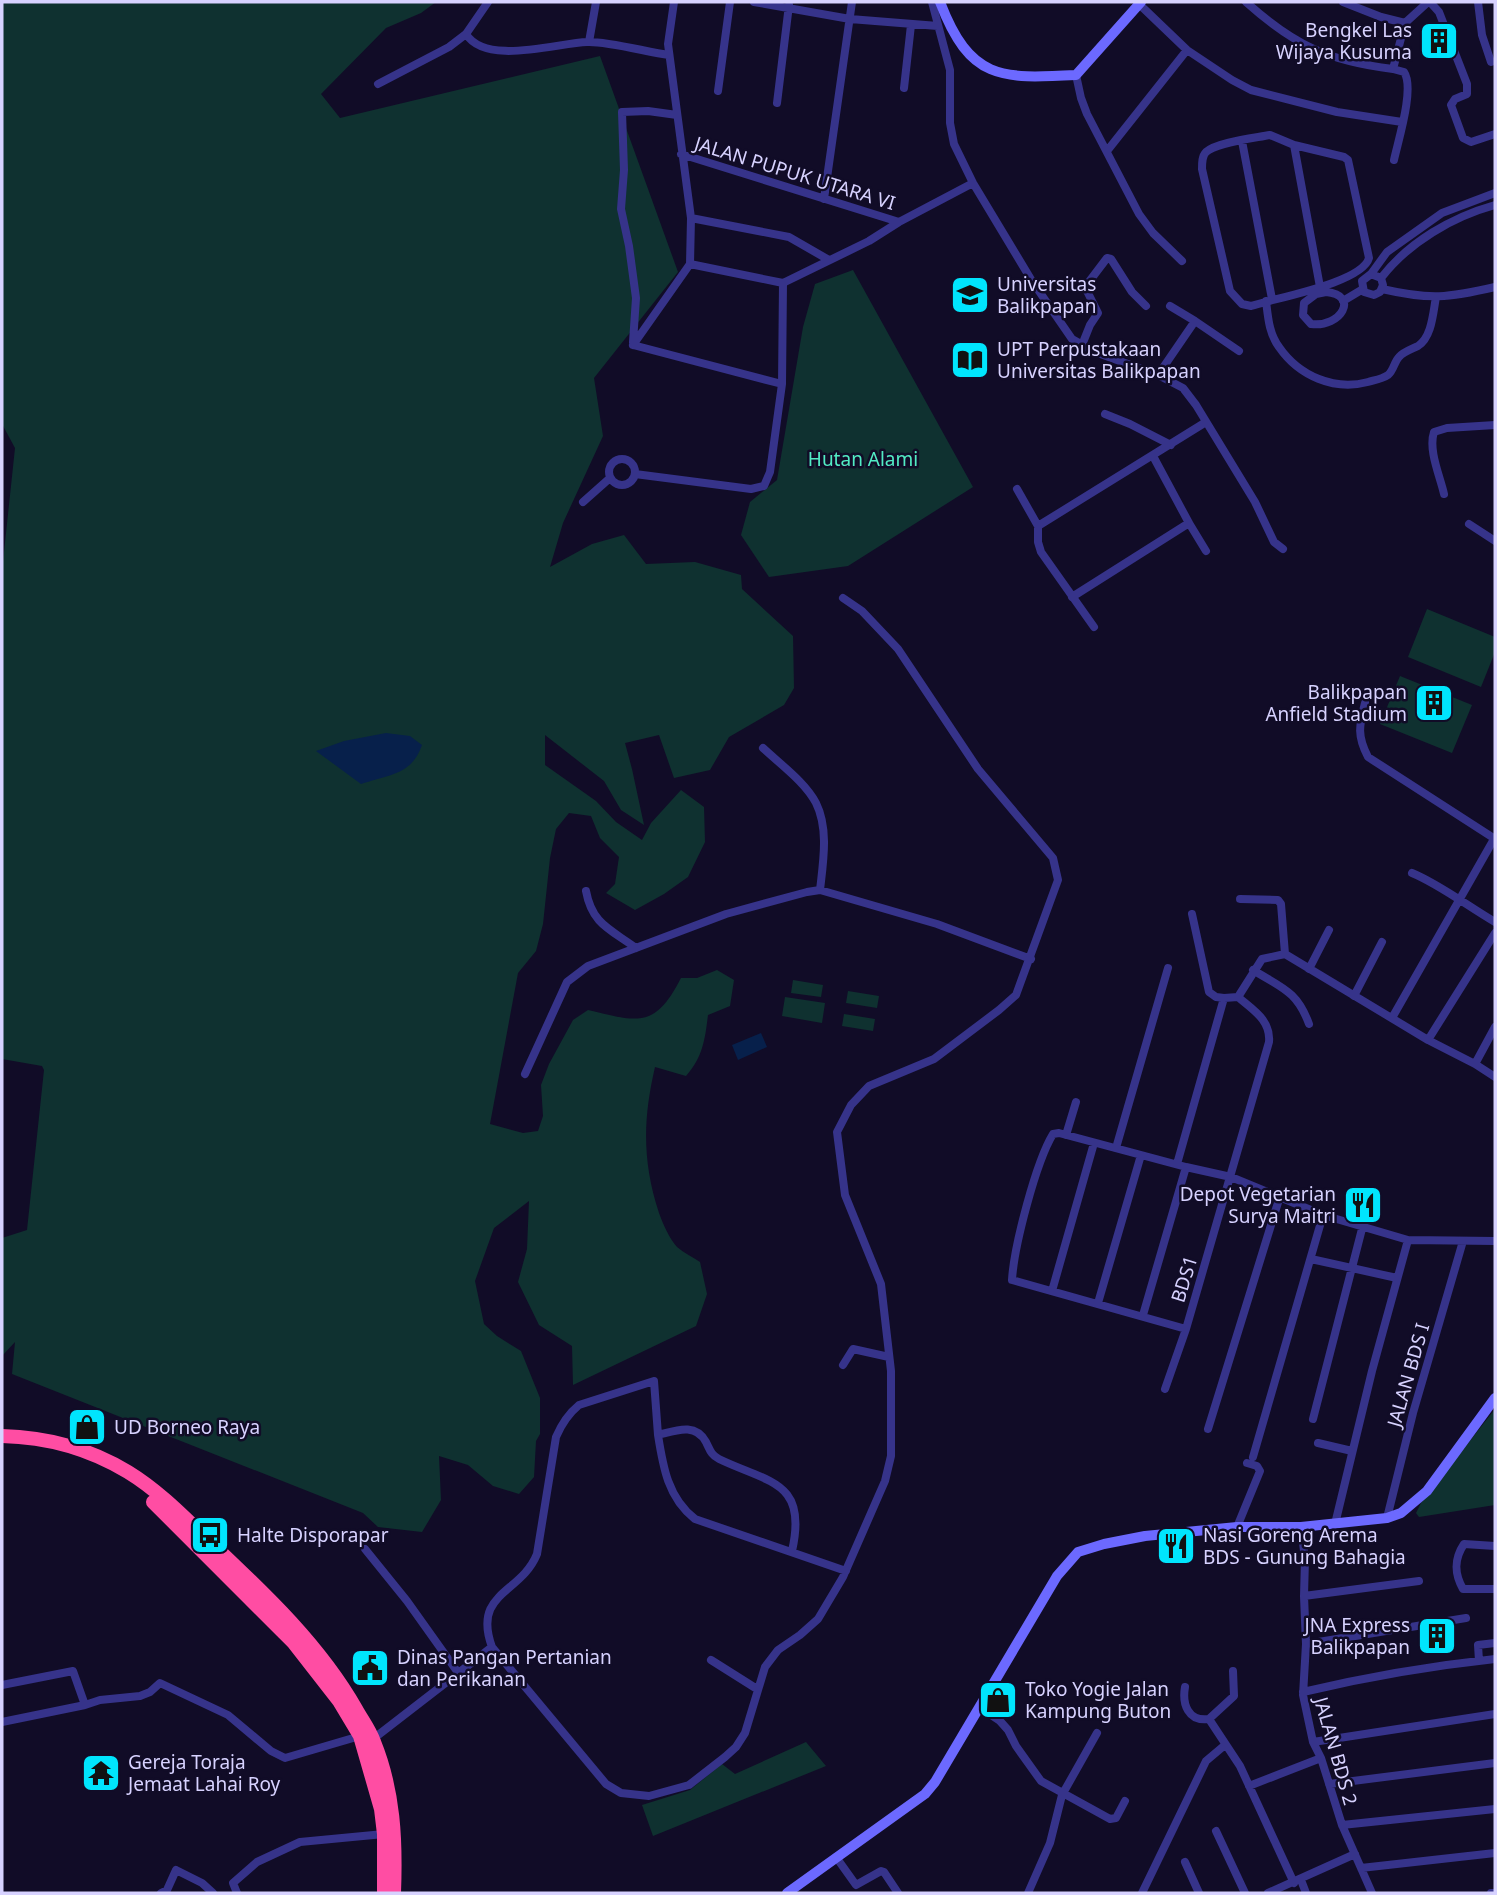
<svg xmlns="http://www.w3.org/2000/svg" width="1497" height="1895" viewBox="0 0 1497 1895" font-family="'Noto Sans',sans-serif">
	<rect width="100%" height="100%" fill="#110c27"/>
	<path fill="#0f3130" d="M2,2h434l-15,11 -35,15 -65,66 19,24 260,-62 78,216 -84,106 9,58 -40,87 -13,44 42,-23 32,-9 22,29 49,-2 46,13 1,14 51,47 1,52 -10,17 -55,32 -19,33 -36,8 -15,-43 -34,8 7,26 12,56 -23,-15 -17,-29 -59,-46v30l51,36 20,21 26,18 9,-17 30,-33 23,17 1,35 -17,35 -24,17 -29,16 -29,-17 9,-9 4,-27 -19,-19 -9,-22 -22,-3 -13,16 -6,29 -7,66 -7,27 -18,22 -28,151 33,9 15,-2 5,-15 -2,-31 8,-21 24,-44 15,-10c50,12 67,19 93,-32h16l20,-8 17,10 -4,26 -22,9c-3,24 -5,42 -22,61l-31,-9c-12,52 -13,94 4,146 4,11 10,25 18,34 7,6 16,10 23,15l7,32 -11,32 -123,59 -1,-39 -33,-21 -21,-43 9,-33 2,-48 -35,27 -19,53 9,43 13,12 24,15 19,47v36l-4,7 -2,36 -15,17 -26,-8 -25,-21 -29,-9 2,44 -19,32 -44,-5 -15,-14 -351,-139 3,-32 -13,14v-118l25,-8 17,-160 -2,-4 -40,-7v-488l13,-123 -13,-24z
		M853,270l120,217 -125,79 -79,11 -28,-42 9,-33 27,-22 26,-153 12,-43z
		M1427,609l68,28v15l-14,35 -73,-30z
		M1400,676l72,29 -20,48 -72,-29z
		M793,980l30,5 -2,12 -30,-4z
		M848,991l31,5 -2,12 -31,-5z
		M785,997l40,6 -3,20 -40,-7z
		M844,1014l31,5 -2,12 -31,-5z
		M1495,1409v96l-76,12 -3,-4 5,-10z
		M806,1742l20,24 -173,70 -11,-31 48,-15 32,-26 13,10z"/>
	<path fill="#07204b" d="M386,733l24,3 12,9c-10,30 -34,30 -61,39l-45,-33 28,-10z
		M761,1033l6,14 -29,13 -6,-15z"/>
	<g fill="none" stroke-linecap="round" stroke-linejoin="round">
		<path stroke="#36338a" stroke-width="8" d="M754,2l96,17 88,7
			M932,2l18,68v53l4,21 19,39 59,98 40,58 23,13 63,23 25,13 13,17 59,97 19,40 9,7
			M1246,2c48,43 82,59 147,67
			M1343,2l38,15 24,6
			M1430,2l9,10 28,72v10l-12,5 -4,6 12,33 8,4 24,-8
			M1478,2l4,33 9,27
			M1139,4l48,46 45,30 19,10 86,22 65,10
			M466,34c20,32 91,9 121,8 20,-1 60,10 82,13
			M589,42l7,-40
			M1076,75l5,23 6,16 52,100 14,19 29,28
			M378,84l71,-37 17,-13 22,-32
			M904,88l7,-63
			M718,91l12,-89
			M777,103l12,-98
			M1270,135l24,10 50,12 4,3 21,98c-7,25 -94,40 -118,48l-9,-2 -12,-13 -28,-122c0,-6 0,-13 4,-17 11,-10 49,-14 64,-17z
			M1242,141l30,158
			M1294,145l26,142
			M1107,151l80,-101
			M681,154l218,68
			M1394,160c4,-19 21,-72 10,-88l-11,-3 12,-46 23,-21
			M824,199l28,-197
			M691,218l98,19 40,23
			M690,264l93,19
			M1371,274l10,4 2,7 -3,7 -6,3 -10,-3 -2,-11 9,-7 16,-22 55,-39 53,-20
			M1381,278c28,-36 71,-61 114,-73
			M1382,289c48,11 66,9 113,-2
			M1326,292c34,3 15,36 -15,32l-8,-9 1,-12 12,-9z
			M1266,301c2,16 3,33 13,46 20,29 55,44 89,35 7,-2 14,-3 20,-7 6,-5 6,-13 11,-18 4,-5 13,-8 19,-11 14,-9 15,-33 18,-49
			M1343,301l20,-12
			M1195,321l44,30
			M633,342l3,-44 -7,-52 -8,-37 3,-39 -2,-58 26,-1 29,4
			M633,345l57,-81 1,-46 -23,-174 6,-42
			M633,345l149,39
			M1082,345l8,-20 8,-12 -13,-26 22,-29 4,1 21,33 14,14
			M1158,375l37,-54 -25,-15
			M1105,414l25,10 41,21
			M609 472a13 13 0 1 1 26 0a13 13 0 1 1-26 0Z
			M635,474l116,15 13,-3 6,-14 12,-88 1,-101 86,-42 30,-19 74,-39
			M1017,489l21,37v16l3,10 53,75
			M1444,494c-4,-18 -16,-44 -10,-62l13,-4 48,-3
			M583,502l27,-24
			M1189,523l17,28
			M1469,524l26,17
			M1038,526l168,-104
			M1072,597l117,-74 -36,-67
			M1365,703c-6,23 -8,33 3,54l127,82
			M763,748c18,17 42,34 53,55 13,26 7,60 4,87
			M1412,873c27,11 57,34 83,49
			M586,891c6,33 24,38 50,57
			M1240,899l38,1 3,4 4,50 143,86 47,24 20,13
			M1192,914l17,78 7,5 8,1
			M1309,969l20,-39
			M1253,970c29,18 44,21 56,54
			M1354,996l28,-54
			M1238,997l24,-38 23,-5
			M1392,1018l102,-179
			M1428,1040l67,-107
			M1475,1064l20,-37
			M525,1074l42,-92 21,-16 138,-52 81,-22 13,-2 117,34 94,35
			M1066,1135l10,-33
			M1116,1148l52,-180
			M1311,1259l86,19
			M1052,1291l42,-148
			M1098,1303l43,-148
			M1143,1315l43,-148
			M1186,1329l-174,-49c2,-34 24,-118 41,-146l6,-1 127,34 45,10 92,38 85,25 87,1
			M843,1365l10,-16 36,8
			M1165,1389l21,-60 83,-287c2,-22 -16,-32 -31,-45l-14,1 -47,166
			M1313,1419l50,-194
			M1208,1429l72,-233
			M658,1435l-4,-54 -75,24c-11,9 -17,18 -23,32l-19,117c-16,40 -65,38 -45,93l114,137 15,9 28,3 40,-11 36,-28 11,-10 9,-14 20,-66 13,-17 22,-15 18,-16 25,-42 42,-96 6,-25v-85l-10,-87 -36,-89 -8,-63 14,-27 18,-19 65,-27 65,-49 17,-15 42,-115 -5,-22 -75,-89 -80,-120 -36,-38 -19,-13
			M1318,1443l34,8
			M1253,1457l70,-242
			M1387,1518l26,-105 50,-172
			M1335,1524l37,-153 36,-131
			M1237,1527l23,-56 -3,-5 -10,-3
			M1301,1527l4,32 -1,37 2,48 -3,51 10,47 8,16 21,67 30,68
			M1495,1546l-31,-2c-10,15 -10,29 -1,45h32
			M365,1549l42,52 52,73
			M792,1551c16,-70 -23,-68 -73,-92 -8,-4 -9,-9 -13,-17 -11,-20 -31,-11 -48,-7 5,32 10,63 37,84l151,52
			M1304,1596l115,-15
			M1306,1644l160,-26
			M711,1660l46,29
			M1479,1661l-1,-16 17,-2
			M2,1685l71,-14 12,34
			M1185,1687c-3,17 3,35 24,32l31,47 54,117
			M1303,1692c63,-15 127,-26 192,-33
			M979,1707l21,14 8,9 8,16 25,35 69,38 6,-1 9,-17
			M1209,1719l25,-23 -1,-25
			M2,1722l83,-17 15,-5 40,-4 10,-4 10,-9 68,32 43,36 14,7 75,-22
			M373,1739l119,-92
			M1313,1742l182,-28
			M1329,1784l166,-21
			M1249,1786l72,-28
			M1342,1825l153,-16
			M1216,1831l29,62
			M836,1857l20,28 25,-14 3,1 14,21
			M1185,1862l14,31
			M1361,1868l134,-15
			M1301,1880l5,13
			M161,1893l6,-3 9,-20 26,13 11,10
			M237,1893l-4,-10 24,-21 43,-20 84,-8
			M1028,1893l22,-50 12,-48 35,-62
			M1142,1893l64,-132 19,-16
			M1268,1893l87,-39
			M1491,1893h4"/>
		<path stroke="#6c69ff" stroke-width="10" d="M940,2c30,78 60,77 136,73l65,-73
			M787,1893l138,-99 10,-12 122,-206 21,-24 26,-8 41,-8 92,-9h64l86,-9 14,-5 26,-22 68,-93"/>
		<path stroke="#ff4da3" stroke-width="14" d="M2,1436c44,1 88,13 126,36 31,19 56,45 81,69 54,51 110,103 147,168 6,11 14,21 18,33 20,49 22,99 20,151
			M153,1502l140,140 46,59 21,35 21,73 3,25v59"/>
	</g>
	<defs>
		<g id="building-square" transform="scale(2.0125)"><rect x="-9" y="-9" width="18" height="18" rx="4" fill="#00e5fd" stroke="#110c27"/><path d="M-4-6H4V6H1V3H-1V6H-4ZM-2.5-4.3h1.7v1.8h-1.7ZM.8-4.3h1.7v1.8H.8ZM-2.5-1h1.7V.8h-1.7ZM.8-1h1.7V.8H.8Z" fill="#111"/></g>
		<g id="university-square" transform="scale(2.0125)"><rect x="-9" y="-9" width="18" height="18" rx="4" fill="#00e5fd" stroke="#110c27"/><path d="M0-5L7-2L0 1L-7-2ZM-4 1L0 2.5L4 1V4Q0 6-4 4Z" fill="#111"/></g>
		<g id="library-square" transform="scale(2.0125)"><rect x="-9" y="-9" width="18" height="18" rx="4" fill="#00e5fd" stroke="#110c27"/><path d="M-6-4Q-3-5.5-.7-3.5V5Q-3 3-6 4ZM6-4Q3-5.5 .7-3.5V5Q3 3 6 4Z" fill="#111"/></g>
		<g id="restaurant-square" transform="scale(2.0125)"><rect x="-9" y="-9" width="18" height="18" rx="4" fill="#00e5fd" stroke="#110c27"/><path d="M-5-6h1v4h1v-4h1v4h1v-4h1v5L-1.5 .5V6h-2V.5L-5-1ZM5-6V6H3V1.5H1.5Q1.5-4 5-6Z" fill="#111"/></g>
		<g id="shop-square" transform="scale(2.0125)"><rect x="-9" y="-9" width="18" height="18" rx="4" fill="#00e5fd" stroke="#110c27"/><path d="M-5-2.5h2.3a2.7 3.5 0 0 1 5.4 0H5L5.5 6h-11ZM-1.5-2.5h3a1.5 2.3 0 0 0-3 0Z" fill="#111"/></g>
		<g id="bus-square" transform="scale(2.0125)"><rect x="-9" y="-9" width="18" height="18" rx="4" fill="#00e5fd" stroke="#110c27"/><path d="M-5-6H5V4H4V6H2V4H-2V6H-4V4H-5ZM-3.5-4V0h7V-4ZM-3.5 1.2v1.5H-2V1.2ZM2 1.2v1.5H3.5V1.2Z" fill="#111"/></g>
		<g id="civic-square" transform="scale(2.0125)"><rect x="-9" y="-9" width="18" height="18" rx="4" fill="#00e5fd" stroke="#110c27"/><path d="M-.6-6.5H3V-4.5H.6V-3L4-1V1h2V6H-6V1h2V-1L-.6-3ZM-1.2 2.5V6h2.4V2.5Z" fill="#111"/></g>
		<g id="temple-square" transform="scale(2.0125)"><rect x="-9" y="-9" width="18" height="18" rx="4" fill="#00e5fd" stroke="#110c27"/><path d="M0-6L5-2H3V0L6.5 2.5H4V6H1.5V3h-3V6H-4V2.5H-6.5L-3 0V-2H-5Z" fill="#111"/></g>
	</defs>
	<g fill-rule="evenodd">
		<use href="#building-square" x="1439" y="41"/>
		<use href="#university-square" x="970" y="295"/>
		<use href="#library-square" x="970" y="360"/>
		<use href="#building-square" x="1434" y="703"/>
		<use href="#restaurant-square" x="1363" y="1205"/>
		<use href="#shop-square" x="87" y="1427"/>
		<use href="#bus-square" x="210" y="1535"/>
		<use href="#restaurant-square" x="1176" y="1546"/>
		<use href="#building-square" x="1437" y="1636"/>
		<use href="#civic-square" x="370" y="1668"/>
		<use href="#shop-square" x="998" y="1700"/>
		<use href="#temple-square" x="101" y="1773"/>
	</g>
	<g text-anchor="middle" stroke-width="5" stroke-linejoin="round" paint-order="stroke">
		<g font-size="19" fill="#d7d2ff" stroke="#110c27" text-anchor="start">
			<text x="1412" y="37" text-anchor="end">Bengkel Las<tspan x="1412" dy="22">Wijaya Kusuma</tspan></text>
			<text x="997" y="291">Universitas<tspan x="997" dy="22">Balikpapan</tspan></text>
			<text x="997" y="356">UPT Perpustakaan<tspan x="997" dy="22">Universitas Balikpapan</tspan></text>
			<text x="1407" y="699" text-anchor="end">Balikpapan<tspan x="1407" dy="22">Anfield Stadium</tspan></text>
			<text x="1336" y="1201" text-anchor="end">Depot Vegetarian<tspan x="1336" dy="22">Surya Maitri</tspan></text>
			<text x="114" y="1434">UD Borneo Raya</text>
			<text x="237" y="1542">Halte Disporapar</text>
			<text x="1203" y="1542">Nasi Goreng Arema<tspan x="1203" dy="22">BDS - Gunung Bahagia</tspan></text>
			<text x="1410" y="1632" text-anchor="end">JNA Express<tspan x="1410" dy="22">Balikpapan</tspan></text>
			<text x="397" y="1664">Dinas Pangan Pertanian<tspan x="397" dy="22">dan Perikanan</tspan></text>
			<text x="1025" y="1696">Toko Yogie Jalan<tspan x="1025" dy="22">Kampung Buton</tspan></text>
			<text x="128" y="1769">Gereja Toraja<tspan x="128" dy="22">Jemaat Lahai Roy</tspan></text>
		</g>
		<g font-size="19" fill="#d7d2ff" stroke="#110c27">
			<text transform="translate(795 173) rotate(17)" y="7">JALAN PUPUK UTARA VI</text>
			<text transform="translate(1184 1279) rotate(-73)" y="7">BDS1</text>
			<text transform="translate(1408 1375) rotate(-74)" y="7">JALAN BDS I</text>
			<text transform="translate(1336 1751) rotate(74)" y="7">JALAN BDS 2</text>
		</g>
		<g font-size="19" fill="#52ebc4" stroke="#110c27">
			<text x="863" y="466">Hutan Alami</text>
		</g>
	</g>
	<rect width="1497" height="1895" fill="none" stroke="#d7d2ff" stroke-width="7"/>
</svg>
